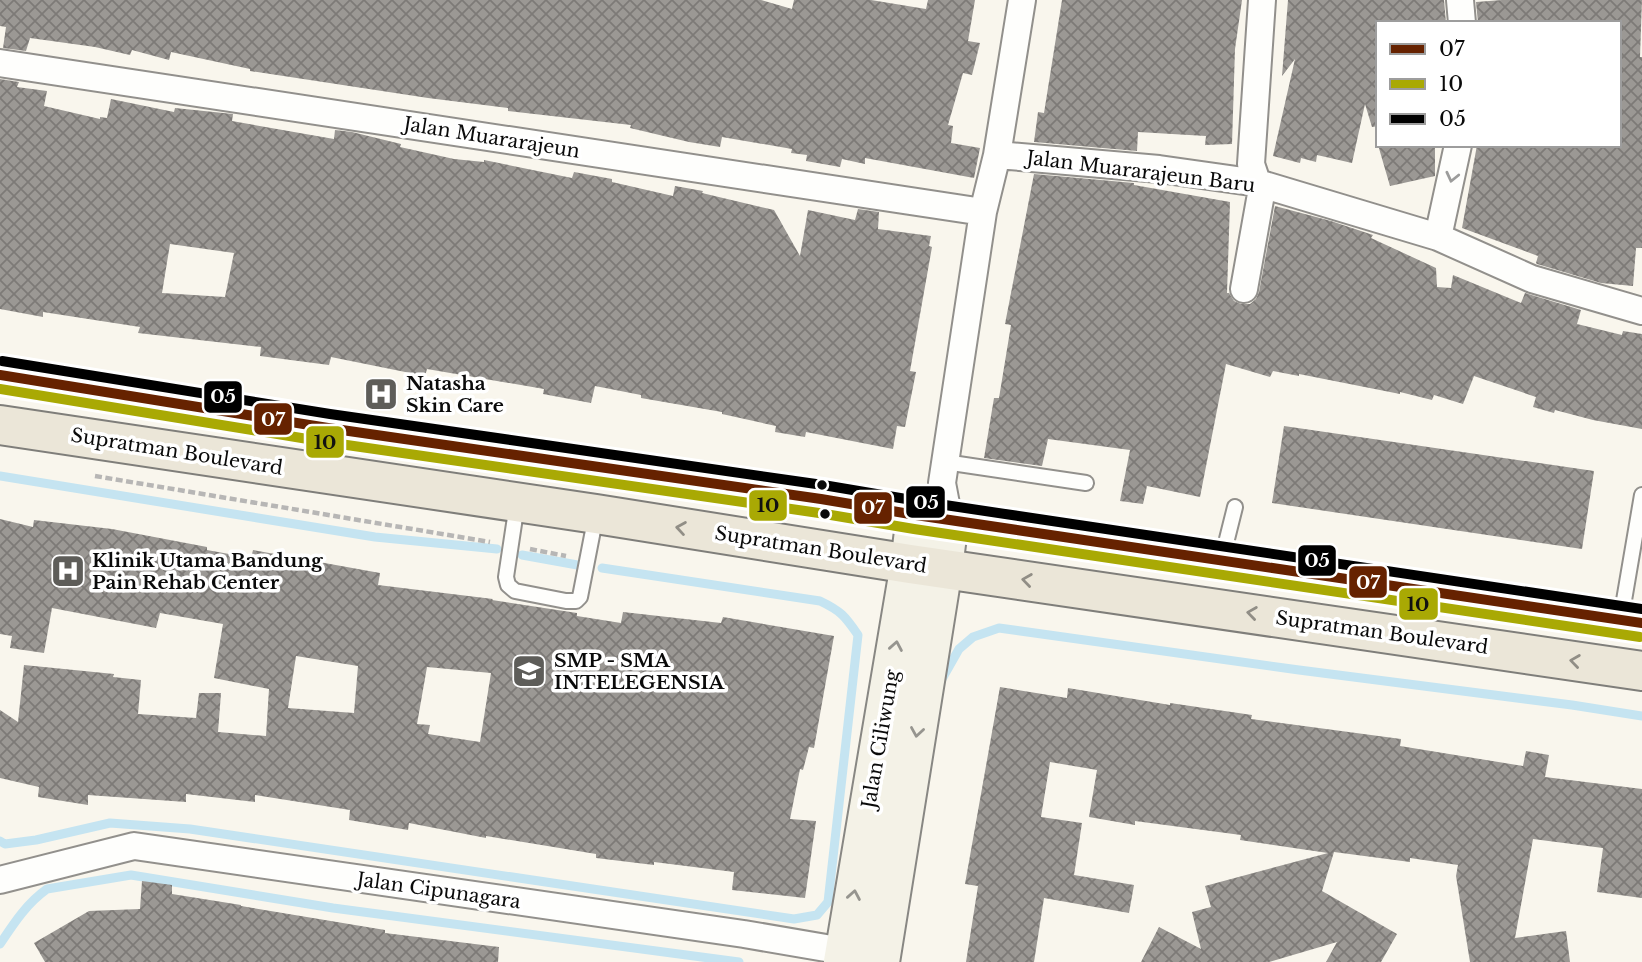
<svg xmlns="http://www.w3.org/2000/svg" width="1642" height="962" viewBox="0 0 1642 962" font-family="'Libre Baskerville',serif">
	<defs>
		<pattern id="building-cross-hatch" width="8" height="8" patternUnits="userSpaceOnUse" patternTransform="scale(1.75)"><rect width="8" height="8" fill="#9b9894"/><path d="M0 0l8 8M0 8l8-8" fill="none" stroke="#7d7a77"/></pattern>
	</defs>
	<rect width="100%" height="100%" fill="#f9f6ed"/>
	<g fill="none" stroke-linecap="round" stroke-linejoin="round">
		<path stroke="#c5e4f1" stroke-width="9" d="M0,476l375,61 122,12
			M522,555l61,11
			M942,679l17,-30 14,-12 26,-9 300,42 273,35 70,11
			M0,841l5,3 31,-4 74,-17 80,6 604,90 23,-4 11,-13 30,-267c-13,-19 -17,-24 -38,-34l-218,-33
			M0,944c14,-21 27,-41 47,-55l84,-14 202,33 406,54"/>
	</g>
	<path fill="url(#building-cross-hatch)" fill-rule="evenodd" d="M0,0h761l31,9 2,-9h77l55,9 2,-9h47l-7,41 12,2 -8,32 -9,-2 -15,52 5,1 -2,17 29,5 -6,30 -109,-20v6l-23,-5 -2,8 -34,-6 1,-6 -16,-2 1,-4 -70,-12 -2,10 -31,-5 -59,-14 1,-3 -123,-14v-3l-80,-10 -178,-27v-2l-79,-17 -2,8 -37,-10 -2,5 -35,-8 -65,-9 -4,13 -23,-3 3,-21 -6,-1z
		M1062,0h180l-7,49 -3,95 -27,1 1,-9 -68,-4 -1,19 -103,-9 4,-30 6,1z
		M1288,0h156l2,23h-68v103l-6,1 -7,-23 -13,59 -35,-8 -1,7 -15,-4 -1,5 -27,-7 22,-97 -13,17z
		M1502,0h140l-2,57h2v191h-6l-3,38 -32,-3 -64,-19 -1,-1 2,-7 -76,-28 15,-83h142v-122h-141l-2,-21z
		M0,79l19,3 -2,5 30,4 -3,15 56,13v-2l7,1 4,-19 63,13 1,-4 58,6 -1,7 102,18 1,-9 17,2 49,12 -1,3 54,12 30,3v-2l88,18 2,-6 38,7v3l61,14 2,-10 28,5 -1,2 72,17 26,46 8,-46 47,10 3,-11 21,3 -1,17 53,7 -2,10 3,1 -22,124 6,1 -11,55 -8,-1 -4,23 -87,-17 -1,5 -30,-5 1,-6 -54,-12v-2l-81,-14v-3l-46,-9 -4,17 -48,-9 1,-5 -117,-20 -2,7 -94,-19 -2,8 -69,-9 1,-9 -123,-14 2,-6 -97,-15v5l-43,-8zM170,244l64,9 -9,44 -63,-4z
		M1378,145h57v31l-45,10z
		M1034,174l100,9v2l96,17 -3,91h2l5,8 7,3h9l6,-5 3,-7 16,-86 56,15 42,14 -2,3 65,30 1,19 14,1 2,-13 68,28 4,-10 56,17 -4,14 45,11 1,-4 19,3v95l-49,-9 -38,-10 -1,3 -21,-6 3,-10 -62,-21 -11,28 -29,-9 -2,5 -32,-8v2l-101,-20v2l-26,-5 -3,6 -44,-13 -26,133 -53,-11 -4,18 -23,-3 10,-51 -82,-11 -6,27 -58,-8 10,-60h5l12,-73 -6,-1z
		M1284,426l310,45 -12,78 -310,-46z
		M0,519l33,8 1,-7 78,9 95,18v3l44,8 2,-8 127,23 -2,12 115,14 -1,1 85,13v3l44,7 2,-11 98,11 2,-6 111,19 -20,112 -5,-1 -6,23 -3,-1 -10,50 26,2 -11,77 -73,-8 2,-18 -80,-10v3l-58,-7v-4l-110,-18v2l-77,-15 -1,7 -59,-10 1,-10 -95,-15v7l-69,-8v8l-98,-7v10l-50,-8 1,-10 -39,-9v-68l18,12 6,-57 90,9 -1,3 28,3 -3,34 58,4 3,-25h22l-3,39 48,4 3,-47 -55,-11 9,-54 -63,-11 -4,15 -104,-20 -8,45 -34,-5 2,-12 -12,-2zM296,656l62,10 -4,47 -66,-5zM427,667l64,6 -11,69 -52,-8 2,-9 -13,-1z
		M1000,687l67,11 1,-10 102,17v-2l82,12 -1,4 150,20 -1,7 123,20 3,-15 23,4 -4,22 97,12v109l-45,-6 6,-44 -70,-9 -18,99 51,-7 4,31h-100l-14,-86 2,-11 -48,-7v4l-76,-10 -12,39 75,43 -16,28h-55l11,-20 -68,20h-128l18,-35 42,22 -9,-37 19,-5 -6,-21 123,-33 -88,-13 1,-5 -106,-14v4l-46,-8 8,-47 -47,-8 -9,55 41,6 -8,52 60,10 -5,28 -85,-15 -10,64h-68l12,-76 -13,-2z
		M142,881l30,4v9l69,11v1l144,24v3l114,14 -1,15h-453l-11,-19 55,-32 51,-2z"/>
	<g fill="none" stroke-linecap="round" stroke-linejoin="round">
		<g stroke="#92908c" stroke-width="18">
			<path id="lane" d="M945,462l141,21
				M517,504l-11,73 2,8 7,6 51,10h10l4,-4 16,-82
				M1222,559l13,-52
				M1621,618l21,-123"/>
		</g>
		<g stroke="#92908c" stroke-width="30">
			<path id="street" d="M1460,0l2,23
				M0,63l983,149
				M997,155l162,14 99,14 180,54 94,42 110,32
				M1438,237l20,-92
				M1244,289l17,-95 -10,-30 11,-164
				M949,520l-7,-37 41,-271 14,-57 25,-155
				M0,880l134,-34 610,88 117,20"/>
		</g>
		<g stroke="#888783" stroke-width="42">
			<path id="secondary" d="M843,962l67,-398 6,-49
				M880,962l63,-394 6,-48"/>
		</g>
		<g stroke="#7f7e7a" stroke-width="42">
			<path id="primary" d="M0,375l328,53 493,71 95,16 726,108
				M0,425l596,89 314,50 732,107"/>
		</g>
		<path stroke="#b7b6b5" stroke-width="4.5" stroke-dasharray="7 3.5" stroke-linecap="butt" d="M95,476l395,66
			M530,549l36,7"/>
		<use href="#lane" stroke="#fefefc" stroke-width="14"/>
		<use href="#street" stroke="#fefefc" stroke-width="26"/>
		<use href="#secondary" stroke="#f4f2e7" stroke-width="38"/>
		<use href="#primary" stroke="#ebe6d8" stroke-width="38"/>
		<g stroke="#fff" stroke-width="16">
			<path id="bus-1" d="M0,375l328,53 493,71 95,16 726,108"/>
		</g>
		<g stroke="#fff" stroke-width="16">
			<path id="bus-2" d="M0,389l326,53 493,71 95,16 726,108"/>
		</g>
		<g stroke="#fff" stroke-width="16">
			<path id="bus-3" d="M2,361l328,53 493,71 95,16 724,108"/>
		</g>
		<use href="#bus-1" stroke="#620" stroke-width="10"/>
		<use href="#bus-2" stroke="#a9a904" stroke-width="10"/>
		<use href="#bus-3" stroke="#000" stroke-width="10"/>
	</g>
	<defs><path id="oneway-chevron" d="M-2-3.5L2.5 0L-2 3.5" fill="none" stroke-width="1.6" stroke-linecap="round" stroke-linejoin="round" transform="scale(1.75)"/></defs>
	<use stroke="#9c9c9b" href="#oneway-chevron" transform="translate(1452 177) rotate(103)"/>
	<g stroke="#918e86">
		<use href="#oneway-chevron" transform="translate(681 528) rotate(-171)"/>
		<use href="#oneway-chevron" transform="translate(1027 580) rotate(-172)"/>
		<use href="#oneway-chevron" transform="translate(1252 613) rotate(-172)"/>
		<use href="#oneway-chevron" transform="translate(1575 661) rotate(-172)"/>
	</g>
	<g stroke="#96958f">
		<use href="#oneway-chevron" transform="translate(896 646) rotate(-80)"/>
		<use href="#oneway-chevron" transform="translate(917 732) rotate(99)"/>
		<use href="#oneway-chevron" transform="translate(854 895) rotate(-80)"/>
	</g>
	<defs>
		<g id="hospital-square" transform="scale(1.75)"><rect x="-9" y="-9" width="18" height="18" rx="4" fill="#5e5d59" stroke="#fff"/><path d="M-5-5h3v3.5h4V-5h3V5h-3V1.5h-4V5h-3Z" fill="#fff"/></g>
		<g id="school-square" transform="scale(1.75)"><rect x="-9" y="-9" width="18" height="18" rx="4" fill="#5e5d59" stroke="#fff"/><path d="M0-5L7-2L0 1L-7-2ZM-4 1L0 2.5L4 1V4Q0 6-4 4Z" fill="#fff"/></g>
	</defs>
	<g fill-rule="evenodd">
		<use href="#hospital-square" x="381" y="394"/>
		<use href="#hospital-square" x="68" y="571"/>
		<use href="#school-square" x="529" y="671"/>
	</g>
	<g fill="#0a0a0a" stroke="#fff" stroke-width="2.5">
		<circle cx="822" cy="485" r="6"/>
		<circle cx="825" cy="514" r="6"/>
	</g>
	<g text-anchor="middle" stroke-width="7" stroke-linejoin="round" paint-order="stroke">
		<g font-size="19" fill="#0a0a0a" stroke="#fff">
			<text transform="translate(492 137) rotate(9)" y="7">Jalan Muararajeun</text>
			<text transform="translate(1141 171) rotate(7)" y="7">Jalan Muararajeun Baru</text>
			<text transform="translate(177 451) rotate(9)" y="7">Supratman Boulevard</text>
			<text transform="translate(821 549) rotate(9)" y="7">Supratman Boulevard</text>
			<text transform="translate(1382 632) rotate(8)" y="7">Supratman Boulevard</text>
			<text transform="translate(880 739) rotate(-80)" y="7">Jalan Ciliwung</text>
			<text transform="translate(439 890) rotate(8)" y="7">Jalan Cipunagara</text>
		</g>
		<g font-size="19" font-weight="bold" fill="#0a0a0a" stroke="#fff" text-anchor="start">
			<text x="406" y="390">Natasha<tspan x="406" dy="22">Skin Care</tspan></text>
			<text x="92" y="567">Klinik Utama Bandung<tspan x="92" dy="22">Pain Rehab Center</tspan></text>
			<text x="554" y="667">SMP - SMA<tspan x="554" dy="22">INTELEGENSIA</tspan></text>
		</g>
	</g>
	<g stroke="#fff" stroke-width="2.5">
		<rect x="203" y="380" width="40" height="34" rx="7" fill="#000"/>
		<rect x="253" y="402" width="40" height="34" rx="7" fill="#620"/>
		<rect x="305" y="425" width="40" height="34" rx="7" fill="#a9a904"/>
		<rect x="905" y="485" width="41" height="34" rx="7" fill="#000"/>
		<rect x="748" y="489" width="40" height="33" rx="7" fill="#a9a904"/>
		<rect x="853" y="491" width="40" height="34" rx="7" fill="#620"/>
		<rect x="1297" y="544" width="40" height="33" rx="7" fill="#000"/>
		<rect x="1348" y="565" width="40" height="34" rx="7" fill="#620"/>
		<rect x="1398" y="587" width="41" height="34" rx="7" fill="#a9a904"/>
	</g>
	<g font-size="19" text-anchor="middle" font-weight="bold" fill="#fff">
		<text x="223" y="403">05</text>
		<text x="273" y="426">07</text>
		<text x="926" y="509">05</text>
		<text x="873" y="514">07</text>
		<text x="1317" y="567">05</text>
		<text x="1368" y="589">07</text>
	</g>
	<g font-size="19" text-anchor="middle" font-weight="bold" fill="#111">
		<text x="325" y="449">10</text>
		<text x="768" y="512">10</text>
		<text x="1418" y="611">10</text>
	</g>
	<rect x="1376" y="21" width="245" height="126" fill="#ffffff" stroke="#9d9d9d" stroke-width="2"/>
	<rect x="1390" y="44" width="35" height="10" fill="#662200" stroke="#9d9d9d" stroke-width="2"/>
	<text x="1439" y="56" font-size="21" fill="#0a0a0a">07</text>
	<rect x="1390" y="79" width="35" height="10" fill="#a9a904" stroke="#9d9d9d" stroke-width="2"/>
	<text x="1439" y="91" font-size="21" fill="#0a0a0a">10</text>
	<rect x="1390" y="114" width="35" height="10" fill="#000000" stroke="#9d9d9d" stroke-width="2"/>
	<text x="1439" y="126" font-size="21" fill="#0a0a0a">05</text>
</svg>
